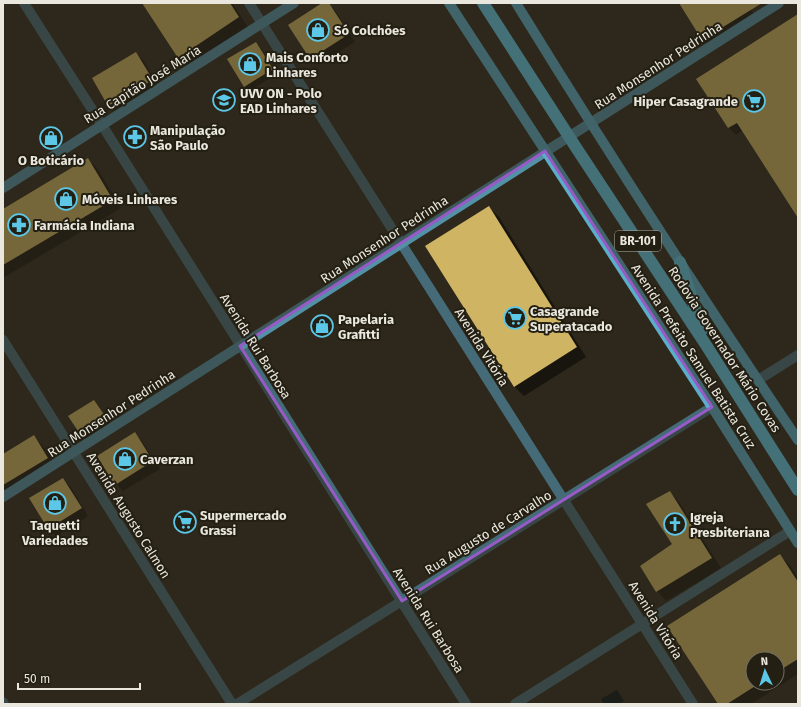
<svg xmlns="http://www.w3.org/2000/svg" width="801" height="707" viewBox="0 0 801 707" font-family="'Fira Sans',sans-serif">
	<rect width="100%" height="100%" fill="#2d281b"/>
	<path fill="#041014" d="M617,690l7,11 -4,3h-16l-3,-5z"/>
	<path fill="#0007" fill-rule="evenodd" d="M143,3h89l16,24 -60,40 -9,-10z
		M324,3h5l5,6 21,33 -37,23 -8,-7z
		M684,3h63l9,15 -46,28 -7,-7z
		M798,15v201l-55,-86 -7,5 -7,-7z
		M256,43l5,5 16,26 -28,17 -4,-5z
		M136,53l7,7 16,27 -43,25 -7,-7z
		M88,160l9,8 24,40 -118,70v-68z
		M489,208l10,9 87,140 -62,39 -10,-10z
		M94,401l5,5 13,19 -25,16 -5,-5z
		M135,434l7,7 18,28 -37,22 -7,-7z
		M34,437l9,9 13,21 -53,33v-45z
		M63,479l7,7 18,30 -32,20 -7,-8z
		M670,492l9,10 42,66 -55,33 -9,-10 16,-47z
		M780,556l10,9 8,13v96l-47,30h-32zM753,659h24v24h-24z"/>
	<path fill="#cfb463" d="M142,3h88l9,14 -61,41z
		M322,3h7l20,31 -39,25 -22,-34z
		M679,3h83l-60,37z
		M798,14v204l-61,-95 -9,5 -32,-49z
		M256,42l17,27 -29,18 -17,-28z
		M136,52l17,28 -45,26 -16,-28z
		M88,158l25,42 -110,65v-56z
		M489,206l88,141 -63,40 -89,-141z
		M94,400l14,20 -26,17 -14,-21z
		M135,432l18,29 -38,24 -18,-29z
		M34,435l14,23 -45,27v-31z
		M63,478l19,30 -34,21 -19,-31z
		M670,491l42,67 -56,34 -16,-26 32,-22 -26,-40z
		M780,554l18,28v77l-21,13v-13h-24v24h7l-33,21h-9l-51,-78z"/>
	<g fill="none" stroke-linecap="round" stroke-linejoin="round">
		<path stroke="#466b78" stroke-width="10" d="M24,3l78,122 364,579
			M249,3l444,701
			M3,340l229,364
			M758,380l40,-25
			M3,702l1,2
			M237,704l475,-297
			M515,704l275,-173"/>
		<path stroke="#5291a6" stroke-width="10" d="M3,188l291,-185
			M3,497l776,-494"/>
		<path stroke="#5aaec9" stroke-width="10" d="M449,3l263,404 86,136
			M516,3c91,148 185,293 282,437"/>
		<path stroke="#61c8e9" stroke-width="12" d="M483,3l94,146 129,196 92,145
			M680,262l22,68"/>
	</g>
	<path d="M0 0H801V707H0ZM545,151l167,256 -310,194 -162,-255z" fill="#2d281b" fill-opacity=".55" fill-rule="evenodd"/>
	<path fill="none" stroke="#975bc7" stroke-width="3" stroke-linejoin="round" d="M545,151l167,256 -310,194 -162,-255z"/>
	<defs>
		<g id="shop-ring" transform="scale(1.15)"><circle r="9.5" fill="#231f12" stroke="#5dc7e8" stroke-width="1.5"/><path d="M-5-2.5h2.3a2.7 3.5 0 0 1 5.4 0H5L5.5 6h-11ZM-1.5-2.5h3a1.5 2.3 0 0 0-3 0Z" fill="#5dc7e8"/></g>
		<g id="university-ring" transform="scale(1.15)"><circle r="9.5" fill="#231f12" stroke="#5dc7e8" stroke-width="1.5"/><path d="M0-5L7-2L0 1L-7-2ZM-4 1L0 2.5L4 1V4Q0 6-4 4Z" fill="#5dc7e8"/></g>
		<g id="supermarket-ring" transform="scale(1.15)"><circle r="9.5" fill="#231f12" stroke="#5dc7e8" stroke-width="1.5"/><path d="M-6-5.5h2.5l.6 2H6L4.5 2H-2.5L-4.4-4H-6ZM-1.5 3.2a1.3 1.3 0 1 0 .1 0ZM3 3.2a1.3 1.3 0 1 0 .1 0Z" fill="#5dc7e8"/></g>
		<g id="pharmacy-ring" transform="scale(1.15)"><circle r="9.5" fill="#231f12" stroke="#5dc7e8" stroke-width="1.5"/><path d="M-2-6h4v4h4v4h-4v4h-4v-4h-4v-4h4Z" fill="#5dc7e8"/></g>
		<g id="church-ring" transform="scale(1.15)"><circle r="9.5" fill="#231f12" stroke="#5dc7e8" stroke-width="1.5"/><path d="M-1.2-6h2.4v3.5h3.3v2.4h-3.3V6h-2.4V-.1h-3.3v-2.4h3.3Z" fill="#5dc7e8"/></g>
	</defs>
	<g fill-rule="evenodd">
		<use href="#shop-ring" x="318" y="30"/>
		<use href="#shop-ring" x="250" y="64"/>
		<use href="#university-ring" x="224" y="100"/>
		<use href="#supermarket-ring" x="754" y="101"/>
		<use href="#pharmacy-ring" x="135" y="137"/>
		<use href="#shop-ring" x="51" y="138"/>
		<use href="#shop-ring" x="66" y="199"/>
		<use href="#pharmacy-ring" x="19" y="225"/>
		<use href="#supermarket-ring" x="515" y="318"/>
		<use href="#shop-ring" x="322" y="326"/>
		<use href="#shop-ring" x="125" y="459"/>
		<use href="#shop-ring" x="55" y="503"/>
		<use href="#supermarket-ring" x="185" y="522"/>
		<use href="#church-ring" x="675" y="524"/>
	</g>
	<g text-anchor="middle" stroke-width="4" stroke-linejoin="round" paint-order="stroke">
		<rect fill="#231f12" stroke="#aeaba1" stroke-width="1" x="615" y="231" width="46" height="20" rx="3"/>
		<g font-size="12" font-weight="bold" fill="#eae7de">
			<text x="638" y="245">BR-101</text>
		</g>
		<g font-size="13" font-weight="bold" fill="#eae7de" stroke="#231f12" text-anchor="start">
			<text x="334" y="35">Só Colchões</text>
			<text x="266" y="62">Mais Conforto<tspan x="266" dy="15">Linhares</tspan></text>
			<text x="240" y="98">UVV ON - Polo<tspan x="240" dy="15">EAD Linhares</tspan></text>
			<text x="738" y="106" text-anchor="end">Hiper Casagrande</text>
			<text x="150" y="135">Manipulação<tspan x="150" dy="15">São Paulo</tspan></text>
			<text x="51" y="165" text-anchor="middle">O Boticário</text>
			<text x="82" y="204">Móveis Linhares</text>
			<text x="34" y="230">Farmácia Indiana</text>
			<text x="530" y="316">Casagrande<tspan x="530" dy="15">Superatacado</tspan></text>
			<text x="338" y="324">Papelaria<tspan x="338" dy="15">Grafitti</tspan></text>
			<text x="140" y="464">Caverzan</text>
			<text x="200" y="520">Supermercado<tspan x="200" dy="15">Grassi</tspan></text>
			<text x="690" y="522">Igreja<tspan x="690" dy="15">Presbiteriana</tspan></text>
			<text x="55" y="530" text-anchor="middle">Taquetti<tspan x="55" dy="15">Variedades</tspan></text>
		</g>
		<g font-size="13" fill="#eae7de" stroke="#231f12">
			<text transform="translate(658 65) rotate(-33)" y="5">Rua Monsenhor Pedrinha</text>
			<text transform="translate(142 84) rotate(-32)" y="5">Rua Capitão José Maria</text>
			<text transform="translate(384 239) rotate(-33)" y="5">Rua Monsenhor Pedrinha</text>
			<text transform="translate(256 346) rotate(58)" y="5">Avenida Rui Barbosa</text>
			<text transform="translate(482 347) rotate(58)" y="5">Avenida Vitória</text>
			<text transform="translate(725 349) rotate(57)" y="5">Rodovia Governador Mário Covas</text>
			<text transform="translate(694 356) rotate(57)" y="5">Avenida Prefeito Samuel Batista Cruz</text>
			<text transform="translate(111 413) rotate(-33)" y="5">Rua Monsenhor Pedrinha</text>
			<text transform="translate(129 515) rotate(58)" y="5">Avenida Augusto Calmon</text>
			<text transform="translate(488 532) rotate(-32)" y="5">Rua Augusto de Carvalho</text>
			<text transform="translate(429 620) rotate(58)" y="5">Avenida Rui Barbosa</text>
			<text transform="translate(656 620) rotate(58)" y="5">Avenida Vitória</text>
		</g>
	</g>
	<rect width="801" height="707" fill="none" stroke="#eae7de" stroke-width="8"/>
	<g transform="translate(765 671) rotate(356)"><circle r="19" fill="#231f12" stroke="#736f64"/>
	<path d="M0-3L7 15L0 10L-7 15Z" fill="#5dc7e8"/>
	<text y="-6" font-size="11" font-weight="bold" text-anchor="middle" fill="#eae7de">N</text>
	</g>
	<path d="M18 683v6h122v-6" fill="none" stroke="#eae7de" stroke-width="2"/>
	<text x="24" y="683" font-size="12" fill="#eae7de" stroke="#231f12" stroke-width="3" paint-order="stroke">50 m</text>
</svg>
